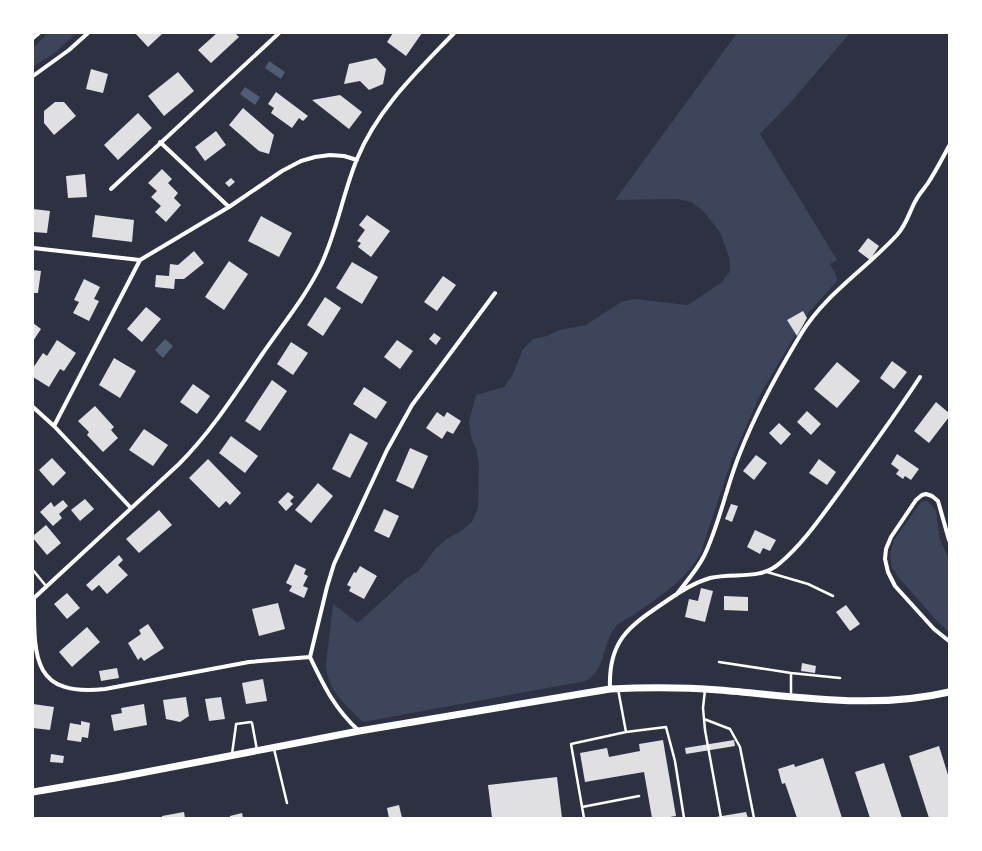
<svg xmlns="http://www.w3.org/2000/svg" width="982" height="851" viewBox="0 0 982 851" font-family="Arial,sans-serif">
	<rect width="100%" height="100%" fill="#2d3142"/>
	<path fill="#3c4559" d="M48,33h28l-20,19 -23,15v-19z
		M737,33h113l-59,69 -31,32 77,126 -7,4 6,11 1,6 -28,31 -49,83 -28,64 -31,93c-14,28 -41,44 -66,62 -7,4 -16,8 -20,14 -13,16 -9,42 -29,53l-223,41c-17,-17 -36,-31 -37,-58l7,-60 25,19 49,-45 12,-7 17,-23 12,-10 13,-7 11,-9 6,-14 1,-44 -3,-15 -5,-12 -2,-16 7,-26 28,-8 8,-11 11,-27 10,-10 14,-3 12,-6 27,-5 35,-23 13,-3 54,6 34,-23 8,-11 -1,-14 -9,-25 -17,-21 -12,-9 -14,-3 -62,1z
		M924,501h3l3,2 6,8 4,29 9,19v73l-12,-11 -38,-43 -7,-10 -2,-14 4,-14 27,-38z"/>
	<path fill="#4f5d75" d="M269,61l16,11 -4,7 -16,-11z
		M245,87l15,10 -5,8 -15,-11z
		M165,339l8,7 -10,12 -8,-8z"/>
	<path fill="#e0e0e3" d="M135,33h27v1l-14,13z
		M217,33h18l4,4 -28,26 -13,-13z
		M393,33h29l-16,23 -19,-14z
		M376,58l10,11 -3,15 -14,6 -9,-9 -16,3 5,-20z
		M91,69l17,5 -5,19 -17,-4z
		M178,72l16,19 -30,25 -16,-20z
		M276,92l32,24 -5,5 -4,-3 -7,10 -21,-15 3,-5 -6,-4z
		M340,95l22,17 -13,17 -37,-29z
		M55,102h9l12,14 -22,19 -10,-12v-12z
		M243,108l31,27 -5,19 -10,-3 -30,-26z
		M138,113l14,15 -34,32 -14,-15z
		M216,131l10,14 -21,16 -10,-14z
		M162,169l10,10 -4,4 10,10 -4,5 7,7 -15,17 -11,-10 6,-6 -10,-9 6,-6 -9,-8z
		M85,174l2,23 -19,1 -2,-22z
		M231,178l4,4 -6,5 -4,-4z
		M33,209l17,2 -3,22 -14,-1z
		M95,215l39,5 -2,22 -40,-5z
		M367,215l23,16 -19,26 -13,-10 3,-4 -4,-2 8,-11 -6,-5z
		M261,216l31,17 -13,24 -31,-16z
		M868,238l11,8 -9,14 -12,-9z
		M194,251l10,12 -20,16h-9l-1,10 -19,-2 1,-12 13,1 1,-12 8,1z
		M229,261l19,13 -24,36 -19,-13z
		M352,262l26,15 -16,27 -26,-16z
		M33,270l8,1 -3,22h-5z
		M443,276l13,9 -19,26 -13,-9z
		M84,279l16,8 -6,12 5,2 -10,20 -16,-8 6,-11 -5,-2z
		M325,297l16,11 -18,28 -16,-11z
		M146,307l15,12 -19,23 -15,-13z
		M803,311l4,7 -10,18 -10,-16z
		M33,323l8,6 -8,12z
		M434,333l7,5 -5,7 -7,-6z
		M57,340l19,13 -12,18 -4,-2 -11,18 -16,-10v-9l10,-15 4,3z
		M397,340l16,11 -13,18 -16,-12z
		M291,342l17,11 -15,22 -16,-11z
		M114,358l22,13 -16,27 -21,-13z
		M892,361l15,11 -13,17 -14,-11z
		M837,362l23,19 -23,27 -23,-19z
		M272,380l15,11 -27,40 -15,-10z
		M193,384l17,12 -13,18 -17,-12z
		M364,387l23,15 -11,17 -23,-15z
		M936,402l13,11v4l-20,26 -15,-12z
		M95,406l19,21 -3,3 7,8 -15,14 -16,-17 2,-3 -11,-11z
		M807,411l14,13 -10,11 -14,-13z
		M437,412l7,5 3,-5 14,9 -8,13 -6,-3 -5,8 -16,-11z
		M779,423l12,11 -10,11 -12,-12z
		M144,429l24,16 -15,21 -24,-16z
		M350,433l18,10 -18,35 -18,-9z
		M231,436l27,20 -13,17 -26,-20z
		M410,448l18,8 -15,33 -17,-8z
		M897,454l22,15 -8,11 -6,-4 -2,3 -7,-5 3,-4 -8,-6z
		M756,455l11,8 -13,17 -11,-9z
		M52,458l14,15 -13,13 -14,-16z
		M208,459l33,34 -11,12 -4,-4 -7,7 -30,-30z
		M819,459l17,13 -9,13 -18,-12z
		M318,483l15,13 -22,27 -16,-13z
		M288,492l6,5 -4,4 3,3 -7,7 -8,-9z
		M85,499l9,10 -14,12 -9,-11z
		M63,500l5,6 -9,8 3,4 -9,8 -13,-14 11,-10 3,5z
		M731,504l7,2 -6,16 -7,-3z
		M384,509l15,7 -10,22 -15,-7z
		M159,510l13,15 -33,28 -13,-14z
		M46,525l15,18 -14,12 -14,-17v-2z
		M755,530l21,10 -6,11 -7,-3 -3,6 -13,-7z
		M119,555l4,5 -5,5 10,10 -21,19 -8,-9 -7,6 -6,-6z
		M295,564l11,5 -2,5 4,2 -5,10 5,2 -4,10 -15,-7 3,-5 -6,-3z
		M360,566l17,10 -13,23 -15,-8 2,-4 -4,-2 7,-13 2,1z
		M701,588l12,3 -8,31 -20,-5 4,-18 9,2z
		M67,593l13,15 -13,11 -13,-15z
		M724,596l24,1v14l-24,-1z
		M278,603l7,26 -26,7 -7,-27z
		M846,605l14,19 -10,7 -14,-19z
		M148,624l16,24 -20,13 -3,-4 -3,3 -10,-17 13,-9 -2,-4z
		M87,627l13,15 -28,25 -13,-15z
		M802,663l14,3 -1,7 -14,-2z
		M117,668l2,10 -18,3 -2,-10z
		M263,679l4,22 -21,3 -4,-21z
		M186,697l3,19 -9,6 -14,-3 -3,-19z
		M221,697l4,22 -16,2 -4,-22z
		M33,704l21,3 -4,23 -17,-2z
		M144,704l3,21 -33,6 -3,-16 11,-2 -1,-5z
		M81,721l9,2 -2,15 -6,-1 -1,5 -14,-2 3,-17 11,2z
		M663,740l13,76 -13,2h-11l-8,-46 -59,10 -5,-29 27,-5 2,9 31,-6 -1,-7z
		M734,740l1,6 -49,8 -1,-6z
		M939,746l10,32v40h-20l-20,-62z
		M51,754l13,2 -1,7 -13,-1z
		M823,758l19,60h-45l-12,-35 -3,1 -4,-15 16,-5 1,3z
		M884,763l18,55h-32l-15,-46z
		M557,777l5,41h-70l-4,-33z
		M399,805l3,13h-13l-2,-10z
		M184,812l1,6h-23v-2z
		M746,812l2,6h-32v-1z
		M242,813l1,5h-13v-2z"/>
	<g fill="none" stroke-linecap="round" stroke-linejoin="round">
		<path stroke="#fff" stroke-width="2.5" d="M33,570l13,16
			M767,572l41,12 25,12
			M719,662l72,11v23
			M791,673l49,5
			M705,690l-2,18 2,22 16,88
			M704,719l26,10 10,18 14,71
			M626,732l40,-5 9,34 9,57
			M274,749l13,54
			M232,754l4,-29v-1l15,-2 1,1 5,27
			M582,807l57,-11
			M584,818l-13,-74 55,-12 -8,-43"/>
		<path stroke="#fff" stroke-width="4" d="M33,38l6,-5
			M33,76l36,-26 19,-17
			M160,142l69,65
			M111,189l168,-156
			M33,248l107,12 89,-53 53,-36 19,-10 14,-4 15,-2 14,1 13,4
			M33,407l21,19 77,82
			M54,426l86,-166
			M949,540l-11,-39 -6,-5 -6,-2 -4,1 -6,5 -25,37 -5,12 -1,10 3,13 7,14 39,43 15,12
			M676,595c10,-13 21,-25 28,-39 16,-33 22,-69 36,-103 16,-41 38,-81 61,-119 24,-40 65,-65 96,-99 10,-11 12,-23 19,-35 3,-6 8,-11 12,-17 8,-12 14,-24 21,-37
			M310,657l-61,5 -144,27c-73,8 -71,-32 -71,-91l145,-134c33,-33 58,-73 84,-111 20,-29 43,-57 58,-88 16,-34 22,-72 36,-106 21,-51 60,-87 97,-126
			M310,657l17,-70 7,-23 53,-114 25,-45 83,-112
			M310,657c14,29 24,51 49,74
			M610,689c-2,-48 18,-62 55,-87 14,-10 28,-19 45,-24 24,-6 50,3 70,-15 22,-18 41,-46 58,-69 28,-39 56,-77 82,-117"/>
		<path stroke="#fff" stroke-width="7" d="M33,792l82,-14 244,-47 251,-42c37,-2 73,-2 109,1 76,6 155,20 230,2"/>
	</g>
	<rect width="982" height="851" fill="none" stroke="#ffffff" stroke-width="68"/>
</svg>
